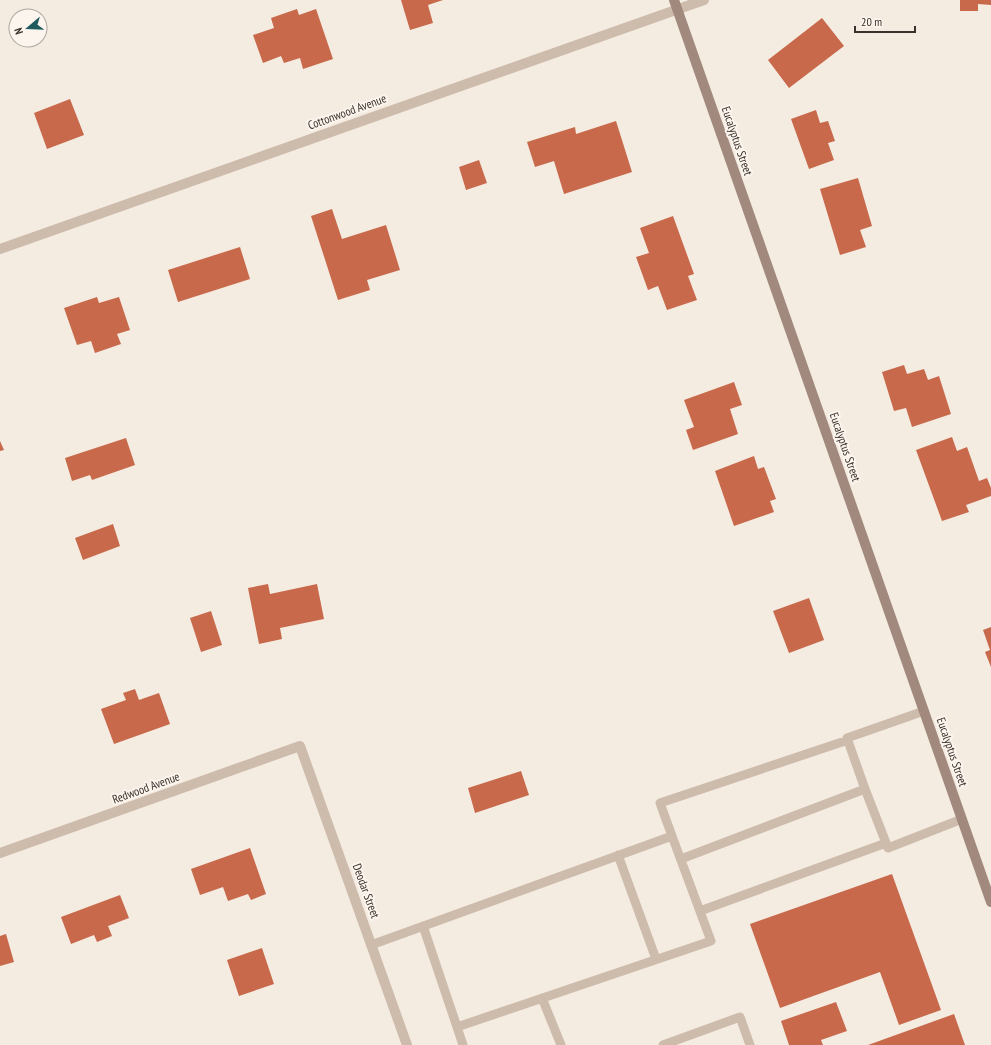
<svg xmlns="http://www.w3.org/2000/svg" width="991" height="1045" viewBox="0 0 991 1045" font-family="'PT Sans Narrow',sans-serif">
	<rect width="100%" height="100%" fill="#f4ebe1"/>
	<path fill="#c8694b" d="M401,0h42l-15,5 5,18 -23,7z
		M960,0h31v5l-13,-1v7h-18z
		M297,9l2,6 17,-6 17,50 -30,10 -3,-11 -16,5 -3,-7 -18,7 -10,-28 21,-7 -3,-10z
		M822,18l22,28 -55,42 -21,-28z
		M70,99l14,36 -37,14 -13,-36z
		M816,110l4,13 8,-2 7,20 -7,2 6,17 -25,9 -18,-50z
		M616,121l16,51 -68,22 -10,-33 -19,6 -8,-25 48,-15 1,7z
		M479,160l8,23 -21,7 -7,-23z
		M858,178l14,48 -12,4 6,17 -26,8 -20,-66z
		M332,209l10,30 44,-14 14,45 -33,10 3,10 -32,10 -27,-84z
		M673,216l21,58 -6,2 9,24 -30,10 -9,-24 -10,4 -12,-33 13,-4 -9,-25z
		M240,247l10,32 -72,23 -10,-32z
		M97,297l2,6 20,-6 11,33 -13,4 4,10 -26,9 -4,-12 -14,4 -13,-37z
		M904,365l3,9 17,-5 4,11 11,-4 12,38 -39,13 -6,-19 -12,3 -12,-39z
		M734,382l8,23 -12,4 8,25 -45,16 -7,-20 8,-3 -10,-27z
		M952,437l5,14 10,-4 12,34 8,-3 4,10v8l-25,9 3,7 -27,9 -26,-71z
		M126,438l9,27 -43,15 -2,-5 -18,6 -7,-23z
		M0,441l4,9 -4,1z
		M754,456l4,13 6,-2 12,32 -6,2 4,11 -40,14 -19,-55z
		M113,524l7,22 -37,14 -8,-22z
		M268,584l2,10 47,-10 7,35 -44,9 2,11 -23,5 -11,-56z
		M809,598l15,42 -35,13 -16,-42z
		M211,611l11,34 -21,7 -11,-34z
		M991,627v40l-6,-15 5,-2 -7,-20z
		M135,689l4,11 20,-7 11,31 -56,20 -13,-35 25,-9 -3,-7z
		M521,771l8,24 -54,18 -7,-25z
		M250,848l16,46 -15,6 -3,-6 -20,7 -5,-14 -23,8 -9,-26z
		M892,874l49,136 -42,15 -19,-53 -100,36 -30,-84z
		M120,895l9,23 -21,8 4,10 -15,6 -3,-7 -23,9 -10,-27z
		M6,934l8,28 -14,4v-30z
		M262,948l12,36 -35,12 -12,-36z
		M836,1002l11,29 -26,9 2,5h-34l-8,-24z
		M954,1014l11,31h-97z"/>
	<g fill="none" stroke-linecap="round" stroke-linejoin="round">
		<path stroke="#cdbbac" stroke-width="9" d="M865,789l23,59 74,-29
			M672,836l-12,-33 188,-63
			M618,855l38,104
			M681,859l184,-70 -18,-51 77,-27
			M700,911l186,-68
			M423,926l34,101
			M371,945l301,-109 39,105 -254,86 6,18
			M542,998l19,47
			M663,1045l77,-28 10,28"/>
		<path stroke="#cdbbac" stroke-width="10" d="M0,853l300,-107 107,299"/>
		<path stroke="#cdbbac" stroke-width="10" d="M0,249l704,-249"/>
		<path stroke="#a18a7d" stroke-width="10" d="M674,0l317,902"/>
	</g>
	<g text-anchor="middle" stroke-width="4" stroke-linejoin="round" paint-order="stroke">
		<g font-size="12" fill="#3b302b" stroke="#fbf5ee">
			<text transform="translate(347 112) rotate(-20)" y="4">Cottonwood Avenue</text>
			<text transform="translate(737 141) rotate(71)" y="4">Eucalyptus Street</text>
			<text transform="translate(845 447) rotate(71)" y="4">Eucalyptus Street</text>
			<text transform="translate(952 752) rotate(71)" y="4">Eucalyptus Street</text>
			<text transform="translate(146 788) rotate(-20)" y="4">Redwood Avenue</text>
			<text transform="translate(366 891) rotate(70)" y="4">Deodar Street</text>
		</g>
	</g>
	<g transform="translate(28 28) rotate(251)"><circle r="19" fill="#fbf5ee" stroke="#aea6a0"/>
	<path d="M0-3L7 15L0 10L-7 15Z" fill="#1f5a5e"/>
	<text y="-6" font-size="11" font-weight="bold" text-anchor="middle" fill="#3b302b">N</text>
	</g>
	<path d="M855 26v6h60v-6" fill="none" stroke="#3b302b" stroke-width="2"/>
	<text x="861" y="26" font-size="12" fill="#3b302b" stroke="#fbf5ee" stroke-width="3" paint-order="stroke">20 m</text>
</svg>
